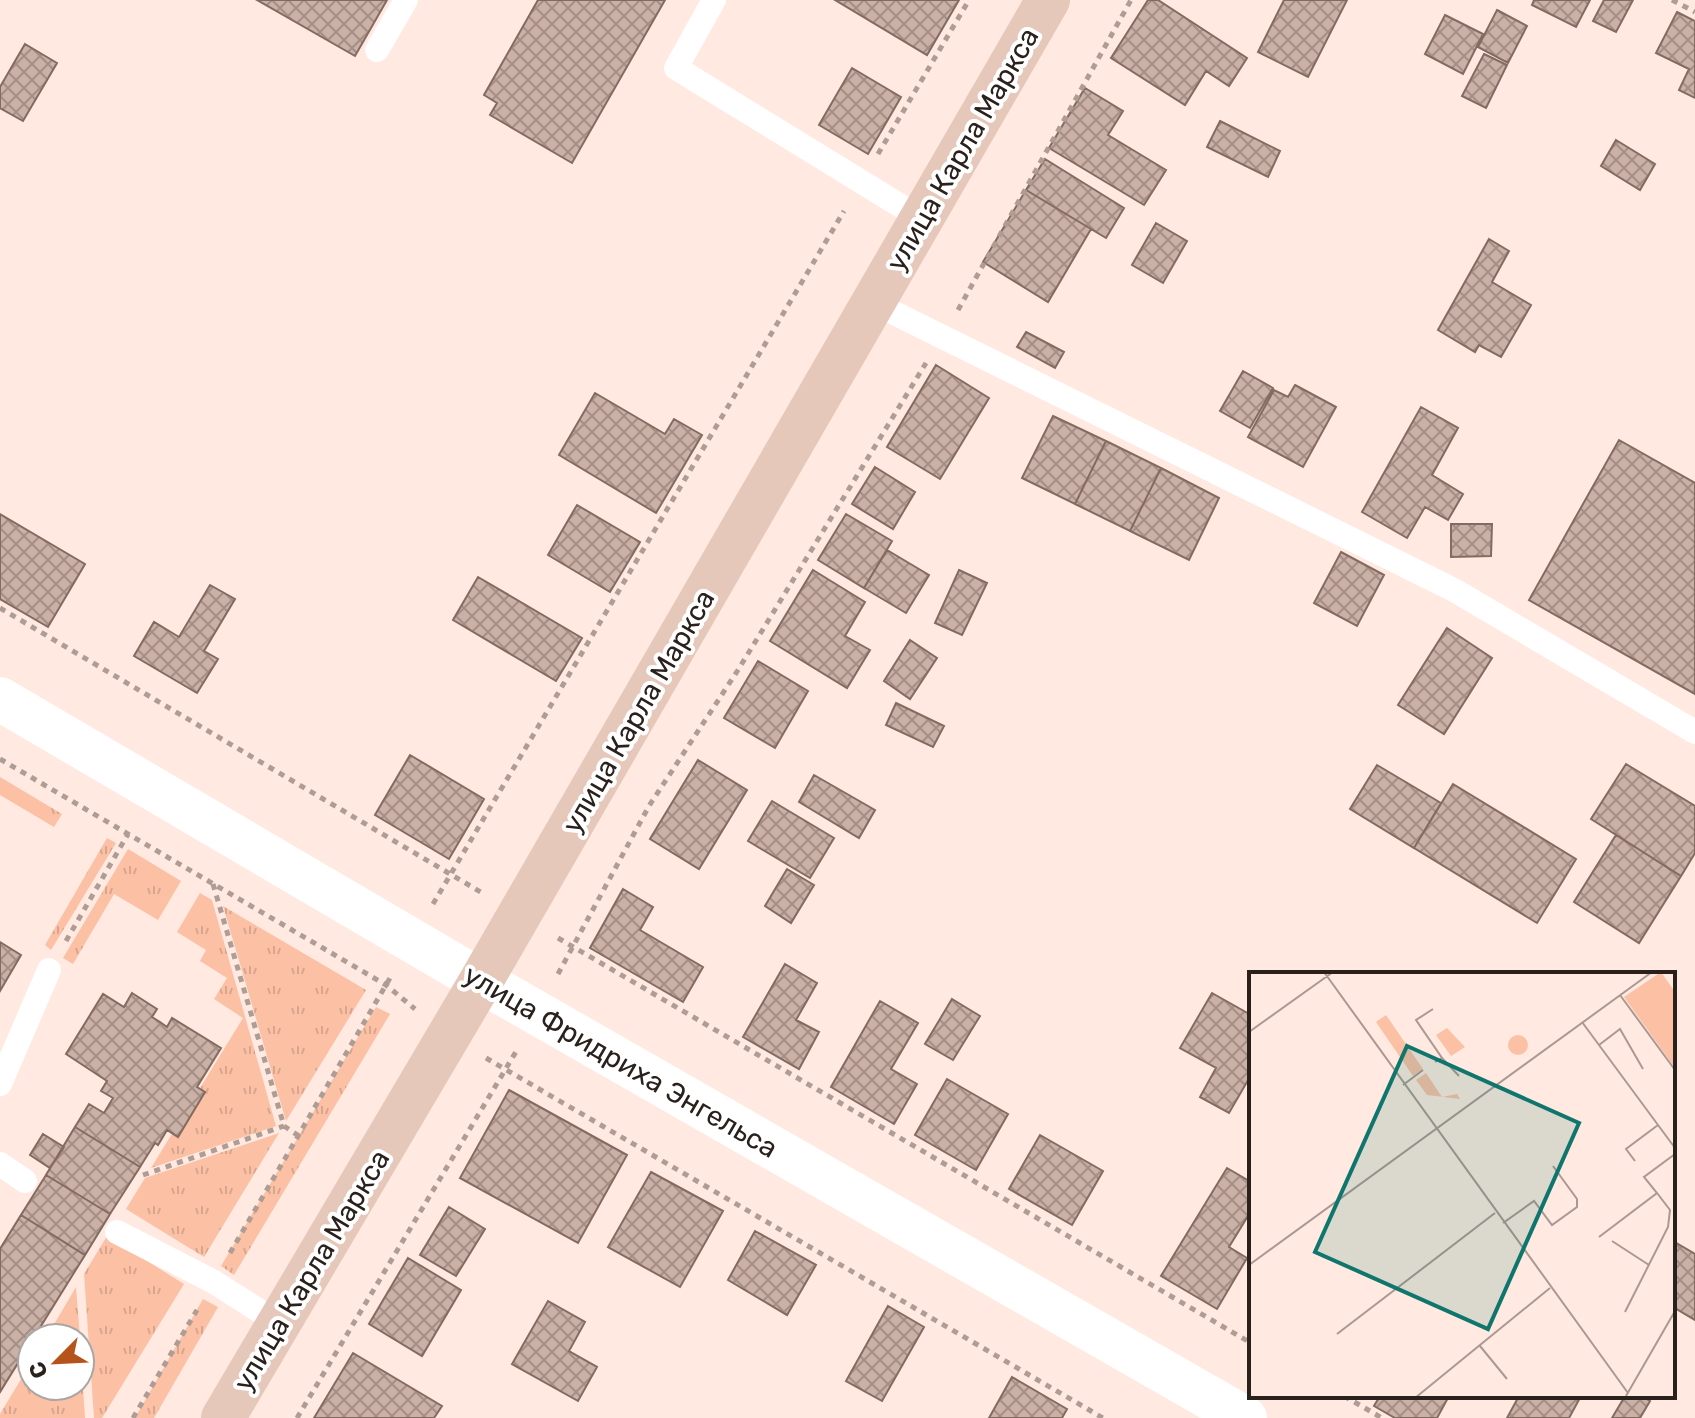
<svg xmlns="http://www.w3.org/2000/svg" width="1695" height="1418" viewBox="0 0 1695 1418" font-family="Rubik,sans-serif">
	<defs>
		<pattern id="grass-tufts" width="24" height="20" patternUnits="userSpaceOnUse" patternTransform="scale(2)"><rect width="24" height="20" fill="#fcc0a5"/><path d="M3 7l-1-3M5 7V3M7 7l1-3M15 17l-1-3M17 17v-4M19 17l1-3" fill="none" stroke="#d8a58d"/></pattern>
		<pattern id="building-cross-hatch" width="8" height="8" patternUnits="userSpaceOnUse" patternTransform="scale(2)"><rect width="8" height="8" fill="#cab0a5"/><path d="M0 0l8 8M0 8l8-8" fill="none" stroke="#a48f86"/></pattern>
	</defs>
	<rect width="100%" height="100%" fill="#ffe9e0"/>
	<path fill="url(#grass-tufts)" d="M0,777l62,37 -8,13 -54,-32z
		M107,838l9,5 -65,107 -6,-5z
		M128,849l53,32 -23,39 -44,-26 -41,70 -10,-6z
		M200,893l12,7 64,226 -125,42 92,-150 -29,-19 13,-21 -27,-17 6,-11 -29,-18z
		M223,906l143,84 -80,131z
		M376,1007l14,7 -156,261 -13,-9z
		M279,1133l-75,124 -78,-48 19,-31z
		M107,1236l77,48 -82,134h-8l-10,-144z
		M76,1287l4,51h-34z
		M203,1299l15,8 -64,111h-19z
		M80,1342l5,76h-85v-4l32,-53v25h48z"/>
	<path fill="url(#building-cross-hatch)" stroke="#836b61" stroke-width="2" d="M257,0h130l-32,56z
		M538,0h127l-93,163 -82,-48 7,-12 -13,-8z
		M835,0h124l-32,55z
		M1148,0h10l89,58 -18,28 -23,-15 -21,34 -74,-47z
		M1284,0h63l-39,77 -50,-25z
		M1534,0h56l-14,27 -44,-22z
		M1604,0h29l-17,32 -23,-11z
		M1497,10l30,16 -19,37 -30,-16z
		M1677,12l18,9v77l-16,-8 10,-21 -33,-16z
		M1445,15l38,19 -20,40 -38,-20z
		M25,44l32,19 -34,58 -23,-13v-21z
		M1484,54l23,11 -21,43 -24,-12z
		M852,68l49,29 -33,57 -49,-29z
		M1085,88l38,23 -15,24 58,35 -22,35 -95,-57z
		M1220,121l60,30 -12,26 -61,-30z
		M1616,140l39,24 -15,26 -39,-24z
		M1045,159l79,49 -18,30 -80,-48z
		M1026,190l65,39 -43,73 -65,-40z
		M1156,223l31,18 -24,42 -31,-18z
		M1489,239l20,12 -17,31 39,23 -30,52 -22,-12 -4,7 -37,-22z
		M1026,332l38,20 -9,16 -38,-21z
		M936,365l53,33 -49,81 -53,-32z
		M1243,371l30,17 -23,40 -30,-17z
		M1295,385l41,22 -33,60 -55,-30 26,-47 14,7z
		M595,393l70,41 9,-15 28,16 -46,78 -97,-58z
		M1421,407l37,21 -26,47 31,19 -15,26 -23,-13 -18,31 -45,-26z
		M1053,416l53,25 -31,63 -53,-26z
		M1619,440l76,43v211l-166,-94z
		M1106,441l55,27 -31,63 -55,-27z
		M875,467l40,25 -22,37 -41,-25z
		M1161,468l58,30 -30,62 -59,-29z
		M577,505l63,37 -30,50 -62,-37z
		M0,514l85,50 -37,63 -48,-28z
		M846,514l46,27 -28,47 -46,-28z
		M1451,524h41l-1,32 -40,1z
		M887,550l42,25 -23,38 -42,-25z
		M1341,552l43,23 -27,51 -43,-23z
		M813,570l52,32 -20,34 25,14 -23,38 -77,-47z
		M959,570l28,13 -25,52 -27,-12z
		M478,577l104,61 -26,43 -103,-61z
		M210,585l25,14 -31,52 14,8 -21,34 -63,-37 20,-34 25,15z
		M1447,628l45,30 -48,76 -46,-29z
		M910,640l27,18 -27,41 -26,-18z
		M758,661l50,30 -33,57 -51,-30z
		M896,703l48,23 -11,21 -47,-22z
		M410,755l74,44 -35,60 -74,-44z
		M698,760l49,30 -48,79 -49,-30z
		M1626,764l69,42v47l-14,23 -90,-57z
		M1377,765l64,38 -27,45 -64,-39z
		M814,775l61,35 -16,28 -60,-36z
		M1453,784l123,75 -39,64 -123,-75z
		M772,801l62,37 -24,40 -62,-37z
		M1616,835l65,41 -42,67 -65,-41z
		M787,869l27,16 -23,38 -26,-17z
		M623,889l30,18 -13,23 63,37 -20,35 -93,-54z
		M0,942l21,13 -21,36z
		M785,964l32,19 -21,37 23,12 -20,37 -56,-32z
		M132,993l25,16 -5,8 8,5 7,5 5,-9 49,30 -24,39 8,5 -27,45 -11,-7 -9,15 -3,-2 -15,24 -65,-40 14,-23 15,9 9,-15 -12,-7 6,-10 -41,-27 37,-60 21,13z
		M1212,993l39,22v60l-22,38 -29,-16 16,-29 -36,-20z
		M952,999l28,17 -27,44 -28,-16z
		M880,1001l38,22 -27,46 26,15 -23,40 -63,-37z
		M947,1079l61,35 -32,56 -61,-35z
		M509,1090l118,65 -49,88 -118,-65z
		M75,1127l65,40 -30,47 -64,-39z
		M43,1134l21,13 -14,21 -20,-13z
		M1040,1135l63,36 -31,54 -63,-36z
		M1227,1168l24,14v29l-22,36 18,11 -30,51 -56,-33z
		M651,1172l72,39 -43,76 -72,-40z
		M46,1175l64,39 -25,41 -64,-40z
		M449,1207l36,22 -29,47 -36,-21z
		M21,1215l64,40 -85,137v-143z
		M755,1231l61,34 -29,50 -59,-35z
		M1673,1241l22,13v66l-22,-13z
		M408,1258l53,32 -39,66 -53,-32z
		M548,1301l37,21 -16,29 28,16 -19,34 -66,-37z
		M888,1306l36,21 -42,74 -36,-20z
		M353,1353l89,53 -8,12h-120z
		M1012,1377l55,32 -5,9h-73z
		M1380,1396h69l-12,22h-42l-21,-12z
		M1519,1396h62l-12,22h-62z
		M1625,1396h17l8,5 -10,17h-28z"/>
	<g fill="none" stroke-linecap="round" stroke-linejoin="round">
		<path stroke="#ae9d95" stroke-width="5" stroke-dasharray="6 6" stroke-linecap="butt" d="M1672,0l23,12
			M878,154l91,-154
			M958,310l173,-310
			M0,608l484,286
			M0,759l386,226 29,24
			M213,884l71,242 15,10
			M433,904l411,-693
			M558,938l693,405
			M66,941l62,-107
			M558,974l91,-168 89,-136 188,-307
			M486,1058l617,360
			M143,1175l141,-49
			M230,1253l160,-275
			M1344,1396l38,22
			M133,1418l64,-108
			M297,1418l220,-368"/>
		<path stroke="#fff" stroke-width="24" d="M714,0l-38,68 246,151
			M377,50l29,-50
			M874,303l580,287 241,142
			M0,1084l49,-114
			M0,1164l25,17
			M117,1232l97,50 66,42"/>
		<path stroke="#fff" stroke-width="44" d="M0,699l481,282 764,437"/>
		<path stroke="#e6c8bb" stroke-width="44" d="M223,1418l258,-437 567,-981"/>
	</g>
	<g text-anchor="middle" stroke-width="8" stroke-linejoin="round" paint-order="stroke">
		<g font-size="28" fill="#2a211c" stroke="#fff">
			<text transform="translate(962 149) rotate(-60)" y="10">улица Карла Маркса</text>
			<text transform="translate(638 711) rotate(-60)" y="10">улица Карла Маркса</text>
			<text transform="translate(621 1061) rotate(30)" y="10">улица Фридриха Энгельса</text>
			<text transform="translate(311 1270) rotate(-59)" y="10">улица Карла Маркса</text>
		</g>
	</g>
	<g transform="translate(1249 972)">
		<rect width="426" height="426" fill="#ffe9e0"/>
		<path d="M137,43l37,54 -10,7 -37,-54zM198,56l18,19 -14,9 -15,-21zM259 73a10 10 0 1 1 20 0a10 10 0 1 1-20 0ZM177,101l16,24 15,-3 3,5 -33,-4 -11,-15z" fill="#fcc0a5"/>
		<path d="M412,0l14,20v76l-51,-71z" fill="#fcc0a5"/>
		<path fill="none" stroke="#aa9992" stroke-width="2" d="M75,0l304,421M371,23l55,75M184,37l-17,11 26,38 -7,4M333,50l93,126M0,60l84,-60M350,73l21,-16 23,40M193,86l17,18M154,113l20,-15M386,189l-9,-12 32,-24M254,251l31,-22 18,24 25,-18v-8l-24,-33M350,265l58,-44 -13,-16 31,-23M363,269l37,24M0,293l403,-293M376,340l43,-85 2,-17 -13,-17M88,362l158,-121M231,374l27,33M377,424l49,-85M166,426l135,-110"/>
		<path fill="#0f766e" fill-opacity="0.15" stroke="#0f766e" stroke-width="4" d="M158,74l172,77 -91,206 -173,-77z"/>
		<rect width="426" height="426" fill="none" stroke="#2a211c" stroke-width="4"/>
	</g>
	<g transform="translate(56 1362) rotate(246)"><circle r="38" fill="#ffffff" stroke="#aaa6a4" stroke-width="2"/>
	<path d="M0-6L14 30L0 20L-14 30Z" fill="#b6531b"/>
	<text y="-12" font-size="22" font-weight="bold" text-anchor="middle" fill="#2a211c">С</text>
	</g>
</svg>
